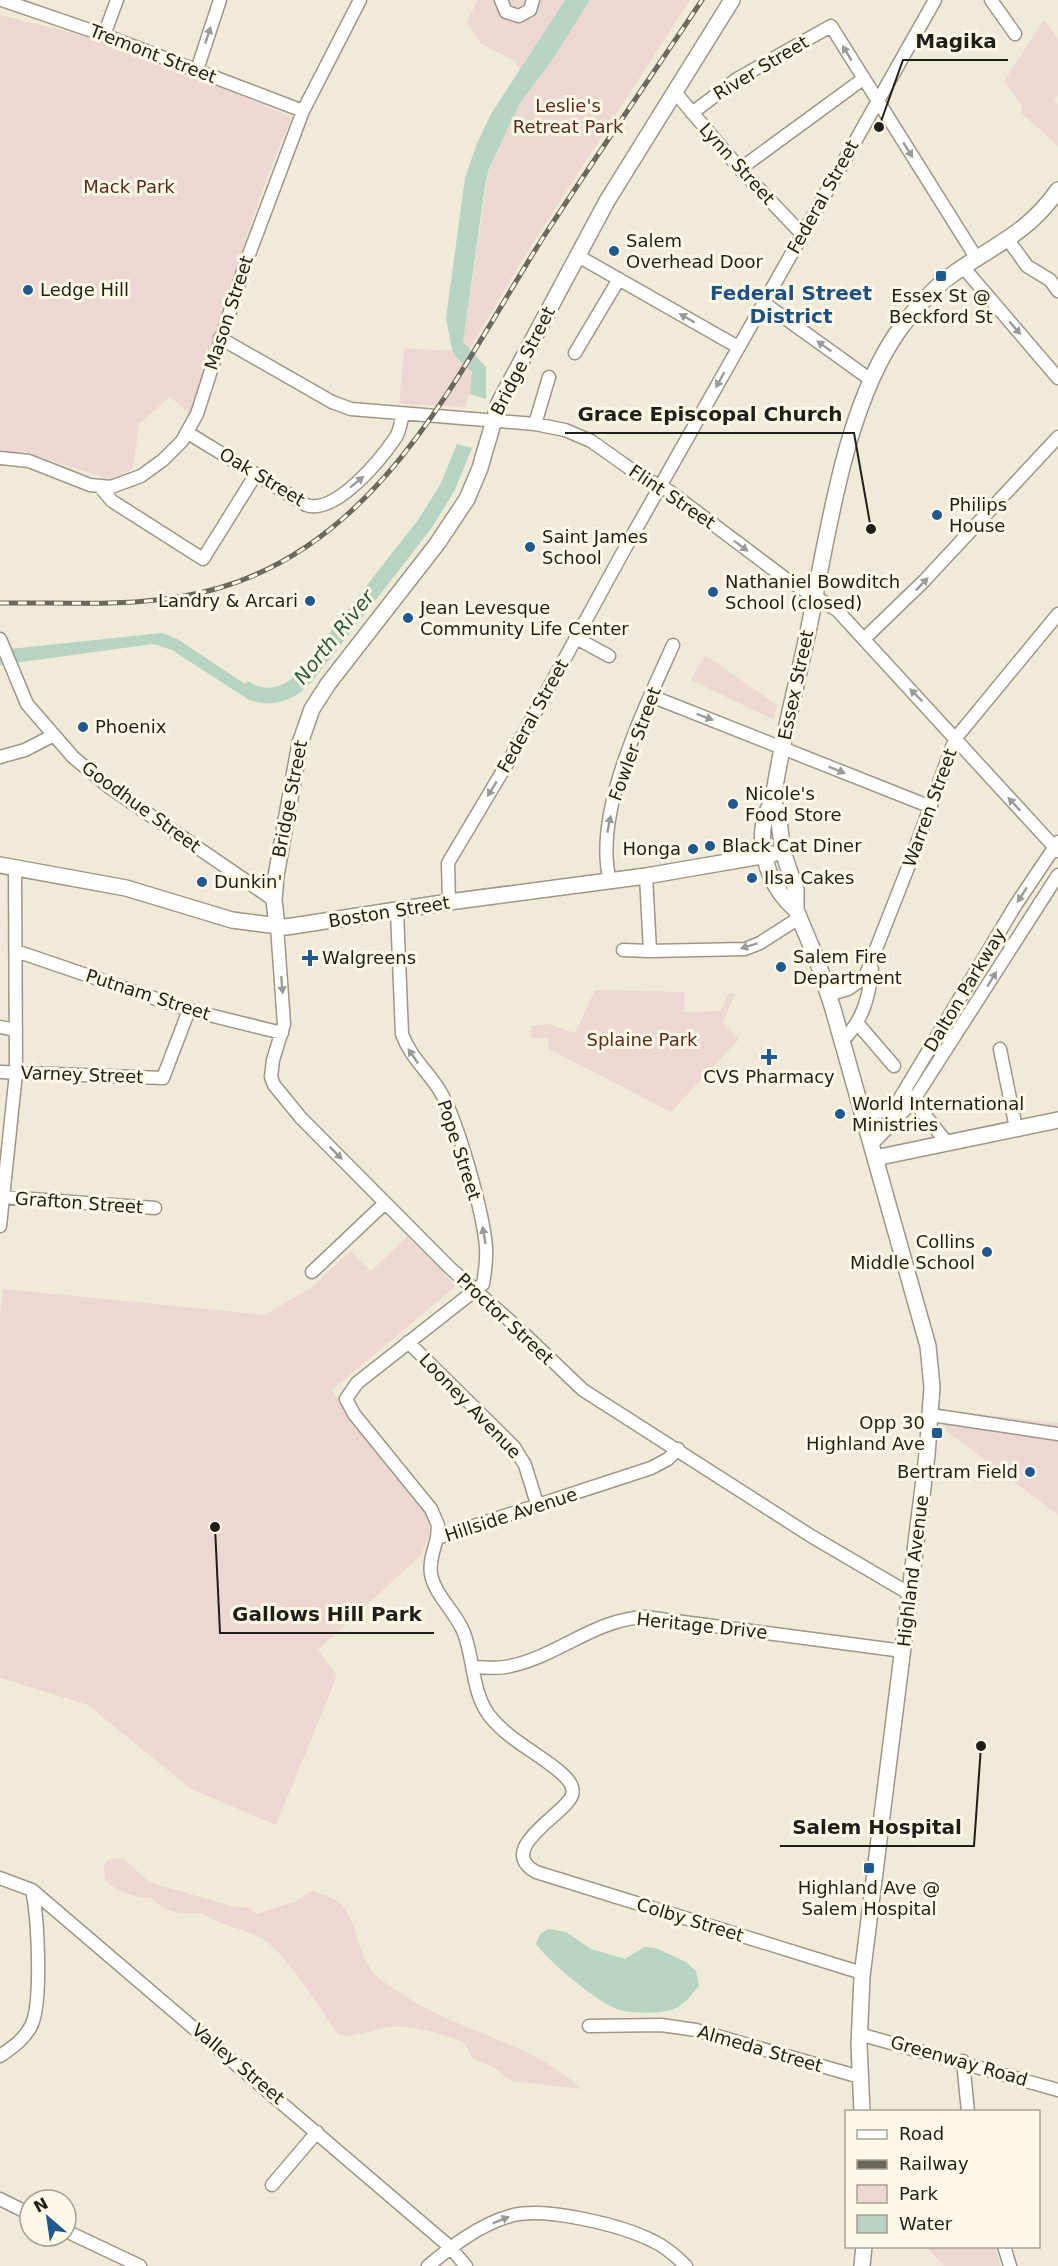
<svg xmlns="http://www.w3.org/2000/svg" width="1058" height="2266" viewBox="0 0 1058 2266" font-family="'DejaVu Sans',sans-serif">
	<rect width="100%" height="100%" fill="#f0ebd9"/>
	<path fill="#edd7d2" d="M477,0h88l-42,64 11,20 56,-84h100l-166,257 -55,93 7,5 -7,11c7,13 1,28 -4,41l-66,-3 5,-56 52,3 7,-9 26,-174 31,-65 10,-14 -15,-28 -34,-17 -14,-21z
		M0,15l121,30 171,72c-43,96 -69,198 -101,298l-21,-18 -31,27 -6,45 -22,11 -86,-28 -25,3z
		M1044,20l14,18v57l-4,6 4,3v42l-38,-34 2,-6 -18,-25z
		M705,655l72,50 -3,15 -83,-40z
		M595,990l90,2 -1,20 36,-1 10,-19 5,2 -12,29 16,16 -68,73 -122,-63 -1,-11h-17v-12l18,-2 26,9z
		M407,1237l49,49 -124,104 98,129 -1,15 -7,20 -104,96 19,26 -61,149 -85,-36 -103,-84 -88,-27v-362l3,-27 262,26 47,-28 38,-36 21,20z
		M945,1410l113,13v92l-113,-85z
		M115,1858l9,1 25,23 82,24 20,2 5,6 40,-13 15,-10c55,10 35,52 66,85 6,6 15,11 22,16 55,39 137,51 182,97l-70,-8 -16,-13 -23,-10 -8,-16c-22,-8 -56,-19 -79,-14 -17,3 -30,10 -47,7 -16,-24 -52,-83 -77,-97 -19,-10 -41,-12 -59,-25 -22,1 -35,1 -51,-15 -18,-1 -32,-5 -46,-18l-1,-15 4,-5z
		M926,2247h70l4,19h-56z"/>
	<path fill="#b6d4c1" d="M565,0h25l-40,63 -30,40 -31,65 -4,18 -22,156 23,25v32l-16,-5 2,-22 -16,-15 -4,-7 -6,-32 19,-140 11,-32 15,-32z
		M457,444l15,4 -17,42 -24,39 -120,154c-18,18 -38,25 -62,17l-77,-50 -19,-6 -153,21v-15l162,-17 17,7 66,44 3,-3c18,13 37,6 51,-9l119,-152 22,-35z
		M549,1929l17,3 25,17 34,10 19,-12 12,1 30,14 10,9 3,15c-6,7 -14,18 -23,22 -13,6 -43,6 -56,2 -21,-6 -71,-48 -84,-66l4,-10z"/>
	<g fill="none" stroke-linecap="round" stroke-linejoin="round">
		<g stroke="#9c9786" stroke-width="15">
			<path id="minor" d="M2,0l102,35 199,76
				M501,0l5,12 13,4 11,-6 3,-10
				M991,0l24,34
				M104,35l13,-35
				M197,70l23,-70
				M674,91l66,78 62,65
				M692,113l45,-34 94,-53 146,233
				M740,169l123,-90
				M1009,241l18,25 23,14 8,11
				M578,256l160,91
				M963,267l95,111
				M764,303l107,77
				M220,338l112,64 19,7 184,15 30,6 26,11 48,34 30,16 117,88 51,31 221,241
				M575,353l44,-74
				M535,424l14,-47
				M188,433l118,72c30,10 75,-46 90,-68 4,-7 5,-16 7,-23
				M0,458l29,3 61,24 21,2 30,-11 22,-16 19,-19 15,-27 48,-149 58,-154 57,-111
				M101,488l11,13 91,58 53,-85
				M576,638l33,18
				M0,639l27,65 46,53 36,30 165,113
				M864,639l60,-58 134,-144
				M651,696l280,111
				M0,757l25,-7 27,-14
				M646,876l4,75 95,-2 15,-6 39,-25
				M610,881c-18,-68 35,-173 63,-236
				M449,902l-1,-39 63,-106 112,-205 312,-552
				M397,911l5,123c8,23 26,37 38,57 18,30 43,121 46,156 1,13 -1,25 -3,37l-126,99 -11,16 8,15 77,95 7,16 -1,13
				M277,926l7,98 -11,36 -2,17 3,8 27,33 149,150 69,61 64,61 228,146 99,58
				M623,950l27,1
				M16,951l173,59 93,23
				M828,995l20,-6 17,-12 44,-112 46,-126 103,-125
				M858,1024l36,42
				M0,1027l16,3
				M842,1041c21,-20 27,-44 30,-72
				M1000,1049l16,79
				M0,1072l163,6 26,-68
				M910,1096l37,47
				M863,1113l24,-2 10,-8 118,-197 43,-64
				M871,1145l42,-44 145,-226
				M3,1197l152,11
				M0,1226l16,-153 -1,-206
				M312,1272l73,-69
				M408,1342l106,105 11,18 13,42
				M931,1415l127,19
				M678,1449l-10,10 -17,9 -214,70c-3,11 -8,24 -6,36 4,22 25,38 33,59 10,26 8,60 25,82 18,24 49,38 71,57 6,5 15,14 12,23 -5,18 -78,54 -36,77l326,101
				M473,1667c10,0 22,2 32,0 50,-8 88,-48 140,-50l258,34
				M0,1878l32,12 418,357 16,19
				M589,2026l72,-1 35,5 164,47
				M859,2034l199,56
				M0,2056c13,-9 25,-17 32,-32 10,-24 6,-107 0,-134
				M963,2061l5,51
				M272,2185l45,-53
				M0,2199l30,15
				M66,2231l74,35
				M1004,2246l6,20
				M428,2266c24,-20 51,-41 82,-50 34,-10 111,9 143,25 13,6 23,15 33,25"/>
		</g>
		<g stroke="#9c9786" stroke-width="18">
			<path id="major" d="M773,800l5,14 5,38 13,38v20l21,50 16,49 95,337 4,41 -5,68 -65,521 -3,69 3,67
				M0,865l126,23 106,32 54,7 163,-25 197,-26 127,-22
				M796,910c-30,-26 -45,-74 -23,-110 8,-58 24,-115 36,-173 19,-93 36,-225 93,-301 15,-19 31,-38 51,-52 42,-30 73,-39 105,-84
				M277,926l-3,-26 2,-24 24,-133 12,-34 16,-25 109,-140 30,-45 13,-31 19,-65 108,-202 125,-201
				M875,1158l183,-38
				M862,2266l2,-20"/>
		</g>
		<use href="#minor" stroke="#fff" stroke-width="12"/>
		<use href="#major" stroke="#fff" stroke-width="15"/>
		<g stroke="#6a675d" stroke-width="5">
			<path id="rail" d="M0,603c72,-1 149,6 219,-15 167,-49 241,-221 327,-355 51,-78 104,-155 156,-233"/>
		</g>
		<use href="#rail" stroke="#fef9e6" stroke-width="3" stroke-dasharray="9" stroke-linecap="butt"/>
	</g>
	<defs><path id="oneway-solid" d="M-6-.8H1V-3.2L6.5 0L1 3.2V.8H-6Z" transform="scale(1.5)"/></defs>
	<g fill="#9b9a97">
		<use href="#oneway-solid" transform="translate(208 35) rotate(-72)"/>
		<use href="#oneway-solid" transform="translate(847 53) rotate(-121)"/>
		<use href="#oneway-solid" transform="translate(908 150) rotate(58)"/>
		<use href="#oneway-solid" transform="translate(687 318) rotate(-150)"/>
		<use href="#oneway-solid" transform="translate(1015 328) rotate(49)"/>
		<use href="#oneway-solid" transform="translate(824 346) rotate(-144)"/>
		<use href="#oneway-solid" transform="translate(720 380) rotate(119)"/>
		<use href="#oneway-solid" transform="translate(357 482) rotate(-39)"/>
		<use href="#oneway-solid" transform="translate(741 546) rotate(37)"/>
		<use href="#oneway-solid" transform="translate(922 584) rotate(-46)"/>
		<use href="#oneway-solid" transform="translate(916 695) rotate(-135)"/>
		<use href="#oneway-solid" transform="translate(705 717) rotate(21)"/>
		<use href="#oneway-solid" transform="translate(837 770) rotate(22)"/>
		<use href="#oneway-solid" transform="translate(492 789) rotate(121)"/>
		<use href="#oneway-solid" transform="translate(1014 804) rotate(-133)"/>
		<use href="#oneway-solid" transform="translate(609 824) rotate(-79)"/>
		<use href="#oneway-solid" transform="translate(1022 895) rotate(123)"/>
		<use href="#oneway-solid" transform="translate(749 946) rotate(163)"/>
		<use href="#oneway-solid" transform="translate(992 979) rotate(-59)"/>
		<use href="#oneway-solid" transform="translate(282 985) rotate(85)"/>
		<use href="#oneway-solid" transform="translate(413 1056) rotate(-124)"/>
		<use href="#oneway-solid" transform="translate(336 1153) rotate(45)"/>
		<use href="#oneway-solid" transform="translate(484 1235) rotate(-100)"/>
		<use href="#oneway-solid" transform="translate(501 2220) rotate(-22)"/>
	</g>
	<g fill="#1f5990" stroke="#fef9e6" stroke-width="2">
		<circle cx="614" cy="251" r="6"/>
		<rect x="935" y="270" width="12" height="12" rx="3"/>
		<circle cx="28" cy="290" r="6"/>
		<circle cx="937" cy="515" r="6"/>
		<circle cx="530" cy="547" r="6"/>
		<circle cx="713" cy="592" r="6"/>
		<circle cx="310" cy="601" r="6"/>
		<circle cx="408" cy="618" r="6"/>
		<circle cx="83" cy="727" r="6"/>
		<circle cx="733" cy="804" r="6"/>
		<circle cx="710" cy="846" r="6"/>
		<circle cx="693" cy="849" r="6"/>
		<circle cx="752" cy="878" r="6"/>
		<circle cx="202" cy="882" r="6"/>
		<path d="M307 949h6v6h6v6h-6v6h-6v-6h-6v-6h6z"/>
		<circle cx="781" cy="967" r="6"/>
		<path d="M766 1048h6v6h6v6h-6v6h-6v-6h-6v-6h6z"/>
		<circle cx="840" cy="1114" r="6"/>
		<circle cx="987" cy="1252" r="6"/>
		<rect x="931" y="1427" width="12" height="12" rx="3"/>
		<circle cx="1030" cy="1472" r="6"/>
		<rect x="863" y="1862" width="12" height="12" rx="3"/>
	</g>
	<g text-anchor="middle" stroke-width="6" stroke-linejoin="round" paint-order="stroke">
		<g font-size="18" fill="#201e18" stroke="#fef9e6">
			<text transform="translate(153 54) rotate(21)" y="6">Tremont Street</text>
			<text transform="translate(761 68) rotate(-31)" y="6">River Street</text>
			<text transform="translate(737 164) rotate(48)" y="6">Lynn Street</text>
			<text transform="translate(823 197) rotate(-61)" y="6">Federal Street</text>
			<text transform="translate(229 313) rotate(-72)" y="6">Mason Street</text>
			<text transform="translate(523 361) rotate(-63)" y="6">Bridge Street</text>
			<text transform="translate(262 477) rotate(31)" y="6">Oak Street</text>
			<text transform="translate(672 497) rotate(34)" y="6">Flint Street</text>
			<text transform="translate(796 685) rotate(-78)" y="6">Essex Street</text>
			<text transform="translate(533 716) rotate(-61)" y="6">Federal Street</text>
			<text transform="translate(635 744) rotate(-70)" y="6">Fowler Street</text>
			<text transform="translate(290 799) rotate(-79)" y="6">Bridge Street</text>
			<text transform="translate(141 807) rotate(36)" y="6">Goodhue Street</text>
			<text transform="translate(930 808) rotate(-70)" y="6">Warren Street</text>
			<text transform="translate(389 912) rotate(-9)" y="6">Boston Street</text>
			<text transform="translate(965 990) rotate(-59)" y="6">Dalton Parkway</text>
			<text transform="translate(148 995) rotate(18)" y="6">Putnam Street</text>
			<text transform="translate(82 1075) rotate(2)" y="6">Varney Street</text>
			<text transform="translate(459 1150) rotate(72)" y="6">Pope Street</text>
			<text transform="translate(79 1203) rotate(4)" y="6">Grafton Street</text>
			<text transform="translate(505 1319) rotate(43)" y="6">Proctor Street</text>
			<text transform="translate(470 1406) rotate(46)" y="6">Looney Avenue</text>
			<text transform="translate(511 1515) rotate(-18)" y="6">Hillside Avenue</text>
			<text transform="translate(913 1571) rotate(-83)" y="6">Highland Avenue</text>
			<text transform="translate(702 1626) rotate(6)" y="6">Heritage Drive</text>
			<text transform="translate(690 1920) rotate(17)" y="6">Colby Street</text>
			<text transform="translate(760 2049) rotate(16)" y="6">Almeda Street</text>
			<text transform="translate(959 2061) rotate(16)" y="6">Greenway Road</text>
			<text transform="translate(238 2064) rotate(40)" y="6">Valley Street</text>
		</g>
		<g font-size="18" fill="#582a21" stroke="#fef9e6">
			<text x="568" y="112">Leslie's<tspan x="568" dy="21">Retreat Park</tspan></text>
			<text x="129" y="193">Mack Park</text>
			<text x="642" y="1046">Splaine Park</text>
		</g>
		<g font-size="18" fill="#201e18" stroke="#fef9e6" text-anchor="start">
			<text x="626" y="247">Salem<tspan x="626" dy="21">Overhead Door</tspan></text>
			<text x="40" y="296">Ledge Hill</text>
			<text x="941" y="302" text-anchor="middle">Essex St @<tspan x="941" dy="21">Beckford St</tspan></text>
			<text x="949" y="511">Philips<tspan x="949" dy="21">House</tspan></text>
			<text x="542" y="543">Saint James<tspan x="542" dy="21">School</tspan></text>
			<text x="725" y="588">Nathaniel Bowditch<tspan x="725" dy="21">School (closed)</tspan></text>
			<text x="298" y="607" text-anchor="end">Landry &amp; Arcari</text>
			<text x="420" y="614">Jean Levesque<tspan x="420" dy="21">Community Life Center</tspan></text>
			<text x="95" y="733">Phoenix</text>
			<text x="745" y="800">Nicole's<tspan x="745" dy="21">Food Store</tspan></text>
			<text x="722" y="852">Black Cat Diner</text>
			<text x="681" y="855" text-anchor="end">Honga</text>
			<text x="764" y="884">Ilsa Cakes</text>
			<text x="214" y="888">Dunkin'</text>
			<text x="793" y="963">Salem Fire<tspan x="793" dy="21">Department</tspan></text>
			<text x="322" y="964">Walgreens</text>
			<text x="769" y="1083" text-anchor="middle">CVS Pharmacy</text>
			<text x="852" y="1110">World International<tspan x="852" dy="21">Ministries</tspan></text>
			<text x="975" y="1248" text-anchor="end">Collins<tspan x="975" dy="21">Middle School</tspan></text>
			<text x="925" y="1429" text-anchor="end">Opp 30<tspan x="925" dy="21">Highland Ave</tspan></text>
			<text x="1018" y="1478" text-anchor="end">Bertram Field</text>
			<text x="869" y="1894" text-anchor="middle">Highland Ave @<tspan x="869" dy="21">Salem Hospital</tspan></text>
		</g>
		<g font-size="20" font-weight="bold" fill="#1d5183" stroke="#fef9e6">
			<text x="791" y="300">Federal Street<tspan x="791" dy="23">District</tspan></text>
		</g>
		<g font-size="20" font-style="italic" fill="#2a5b3f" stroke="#fef9e6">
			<text transform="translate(334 637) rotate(-51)" y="7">North River</text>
		</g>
	</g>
	<path fill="none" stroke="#201e18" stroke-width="2" d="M879 127L903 60H1008M871 529L854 433H565M215 1527L220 1633H434M981 1746L974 1846H780"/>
	<g fill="#201e18" stroke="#fef9e6" stroke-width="2">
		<circle cx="879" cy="127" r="6"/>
		<circle cx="871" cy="529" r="6"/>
		<circle cx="215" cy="1527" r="6"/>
		<circle cx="981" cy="1746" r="6"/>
	</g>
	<g font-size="20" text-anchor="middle" font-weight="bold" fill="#201e18" stroke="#fef9e6" stroke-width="6" stroke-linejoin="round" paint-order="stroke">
		<text x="956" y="48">Magika</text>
		<text x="710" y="421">Grace Episcopal Church</text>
		<text x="327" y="1621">Gallows Hill Park</text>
		<text x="877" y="1834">Salem Hospital</text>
	</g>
	<rect x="845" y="2110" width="195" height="138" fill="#fef9e6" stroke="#a5a194" stroke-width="1.5"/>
	<rect x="857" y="2130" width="30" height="9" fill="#ffffff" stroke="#a5a194" stroke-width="1.5"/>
	<text x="899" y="2140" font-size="18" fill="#201e18">Road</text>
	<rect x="857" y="2160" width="30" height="9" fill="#6a675d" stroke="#a5a194" stroke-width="1.5"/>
	<text x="899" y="2170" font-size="18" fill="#201e18">Railway</text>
	<rect x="857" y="2185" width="30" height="18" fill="#edd7d2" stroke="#a5a194" stroke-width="1.5"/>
	<text x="899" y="2200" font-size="18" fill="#201e18">Park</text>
	<rect x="857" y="2215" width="30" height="18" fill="#b6d4c1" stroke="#a5a194" stroke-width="1.5"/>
	<text x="899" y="2230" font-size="18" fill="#201e18">Water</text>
	<g transform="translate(48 2218) rotate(331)"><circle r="28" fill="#fef9e6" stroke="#a5a194" stroke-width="1.5"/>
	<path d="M0-4.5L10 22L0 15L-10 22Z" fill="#1f5990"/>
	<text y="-9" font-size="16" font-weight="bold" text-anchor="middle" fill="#201e18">N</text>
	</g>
</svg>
